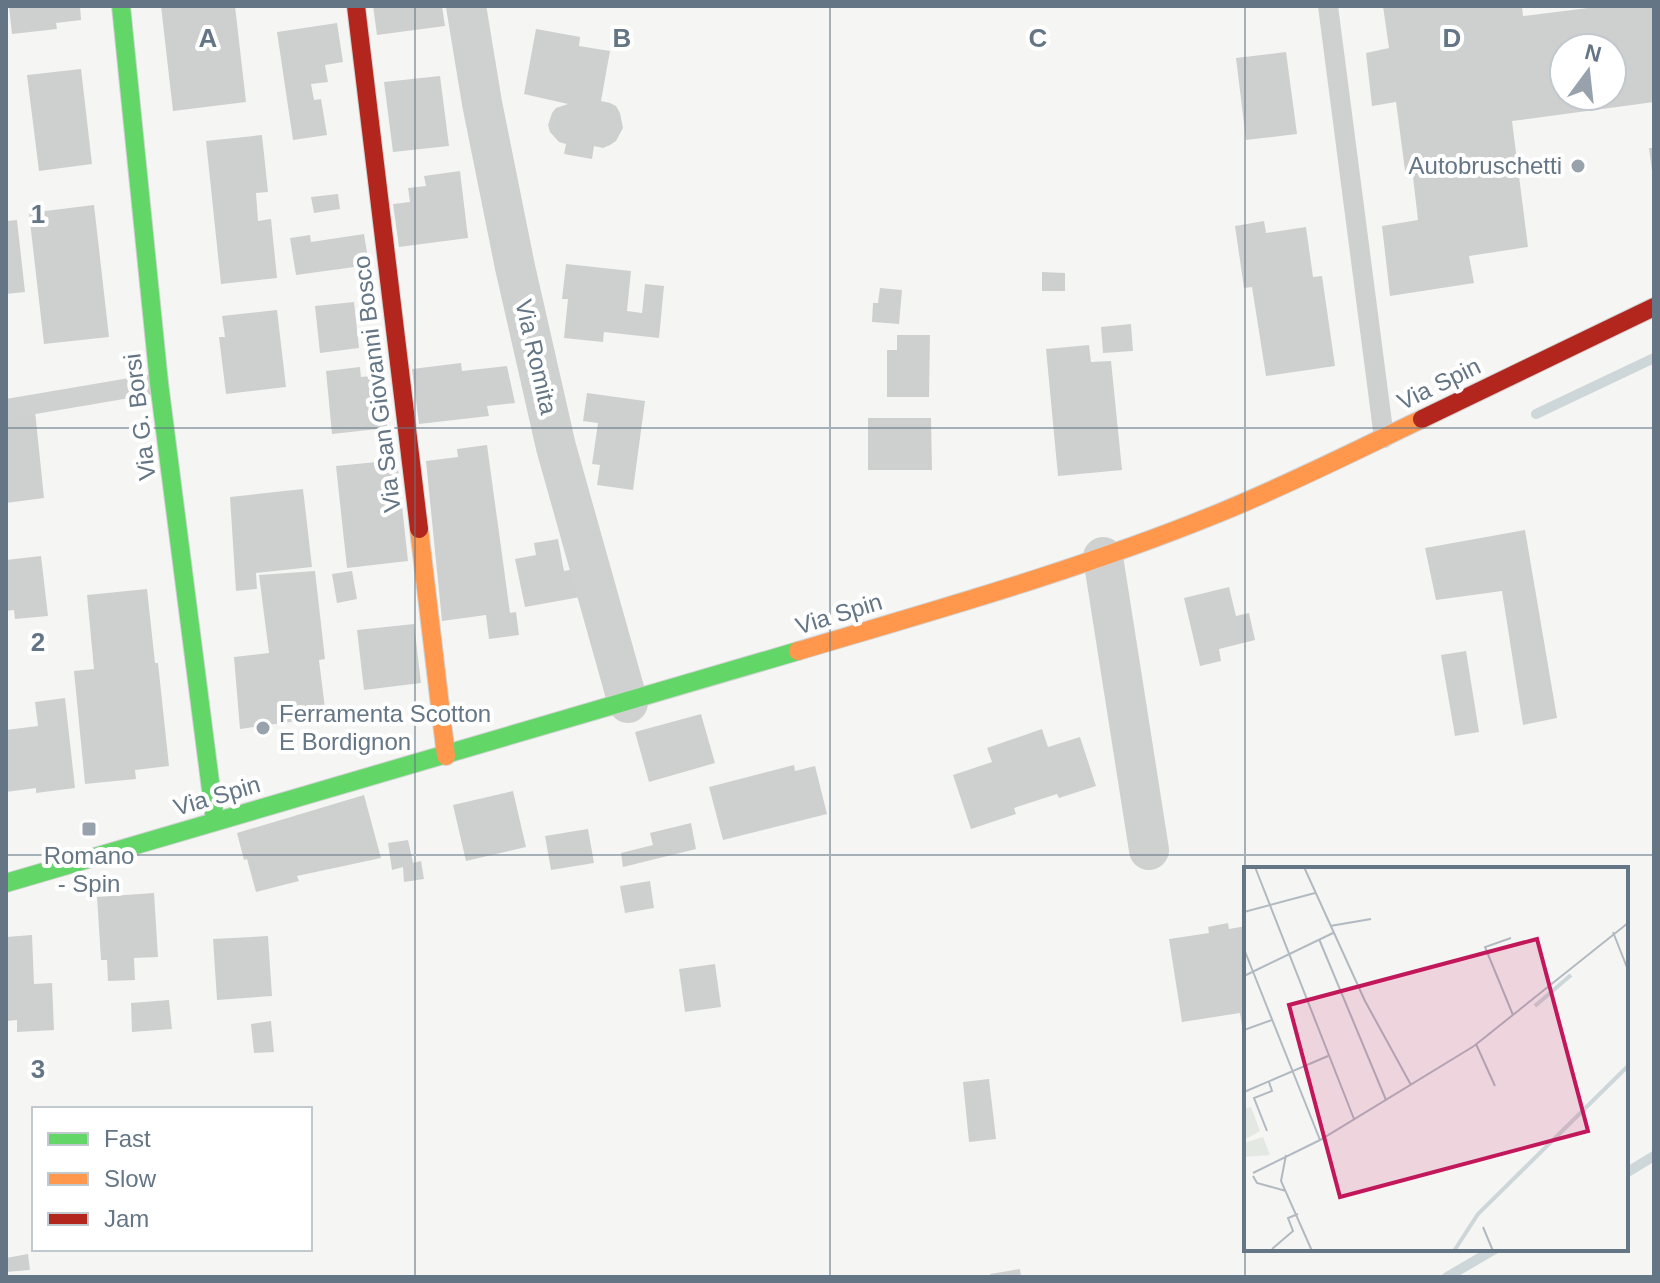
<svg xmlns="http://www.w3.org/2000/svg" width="1660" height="1283" viewBox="0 0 1660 1283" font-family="Helvetica,sans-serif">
	<rect width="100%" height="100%" fill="#f5f5f4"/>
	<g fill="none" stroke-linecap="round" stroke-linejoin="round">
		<path stroke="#cdd6d8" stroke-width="10" d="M1536,414l118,-56
			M1626,1173l28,-17
			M1447,1277l48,-28"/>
	</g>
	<path fill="#ced0d0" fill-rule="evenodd" d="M9,6h71l1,14 -25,3 1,6 -45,5z
		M161,6h74l11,96 -73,9z
		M373,6h69l3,20 -68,9z
		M1383,6h139l1,10 81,-10h50v96l-142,19 16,126 -59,9 5,27 -84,13 -8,-70 36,-6 -5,-43 -7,1 -10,-76 -24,4 -6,-53 23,-5zM1564,48h48v48h-48z
		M337,23l6,39 -18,3 3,17 -17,2 3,16 7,-1 6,36 -34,5 -16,-108z
		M536,29l44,8 -1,9 31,5 -9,50 9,2 6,3 4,7 3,15 -7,13 -6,4 -7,3 -9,-2 -2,13 -28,-5 2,-10 -7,-2 -9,-10 -2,-7 4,-12 4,-5 12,-4 -44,-10z
		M1286,52l11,82 -51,6 -10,-82z
		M81,69l11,95 -53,7 -12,-96z
		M440,76l9,70 -56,6 -9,-70z
		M262,135l6,57 -12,1 2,28 13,-2 6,59 -56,6 -15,-143z
		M1649,148h5v22l-2,1z
		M460,171l8,67 -69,9 -6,-43 17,-2 -2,-14 18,-2 -2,-10z
		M338,194l2,15 -26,4 -3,-16z
		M94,205l15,132 -65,7 -15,-131z
		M17,220l8,72 -19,2v-73z
		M1264,221l2,12 40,-6 7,50 9,-1 13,90 -69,10 -14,-89 -8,1 -9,-62z
		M364,234l5,31 -73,10 -6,-37 20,-3 1,7z
		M566,264l65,7 -4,40 15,2 3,-29 19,2 -5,52 -55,-6 -1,10 -39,-4 4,-39h-6z
		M1042,272l23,1v18h-23z
		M880,288l22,2 -3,34 -27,-2 1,-19h5z
		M354,302l5,46 -39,5 -5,-47z
		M277,310l9,77 -60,7 -7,-57h6l-3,-21z
		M1131,324l2,27 -30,2 -2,-26z
		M897,335h33l-1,62h-42v-47h10z
		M1089,345l2,17 20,-1 11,109 -64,6 -12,-127z
		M461,363l1,8 45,-5 8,37 -28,3 2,10 -70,8 -7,-55z
		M360,367l1,10 20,-2 6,53 -55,6 -6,-63z
		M587,393l58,8 -12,89 -36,-5 3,-20 -8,-1 6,-41 -15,-2z
		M35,411l9,87 -38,5v-87z
		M868,418h63l1,52h-64z
		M487,445l23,168 6,-1 3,23 -30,4 -3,-24 -44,6 -16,-160 32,-4 -1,-8z
		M397,460l11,101 -61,7 -11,-102z
		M303,489l9,78 -56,6 1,16 -21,2 -6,-94z
		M1525,530l32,188 -34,7 -21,-134 -66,9 -11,-52z
		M558,539l6,32 11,-2 5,28 -55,10 -10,-48 21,-4 -2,-12z
		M41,556l7,60 -33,3 -1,-9 -8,1v-51z
		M315,571l10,88 -6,1 7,57 -86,12 -6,-72 35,-4 -10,-78z
		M352,571l5,28 -20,4 -5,-29z
		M1229,587l7,29 13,-3 6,27 -36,9 2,12 -21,5 -16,-68z
		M147,589l8,74h3l11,103 -34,4 1,9 -51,5 -11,-113 20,-2 -7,-74z
		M414,624l7,59 -57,7 -7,-60z
		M1466,651l13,81 -24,4 -14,-81z
		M65,698l10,90 -39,5v-5l-30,4v-62l32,-4 -3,-24z
		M701,714l14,49 -66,19 -14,-50z
		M1042,729l6,18 32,-10 16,49 -37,12 -2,-4 -43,14 2,6 -45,15 -18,-54 39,-13 -5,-14z
		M794,765l1,6 20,-5 12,48 -104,26 -14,-53z
		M513,791l13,56 -60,14 -13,-56z
		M364,795l17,63 -84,18 2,5 -43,11 -9,-33 -3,1 -7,-27z
		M691,823l5,26 -73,18 -2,-14 32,-8 -3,-12z
		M588,829l6,34 -43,7 -6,-34z
		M408,840l5,23 8,-2 3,18 -20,3 -1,-15 -11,3 -4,-27z
		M650,881l4,27 -29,5 -5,-27z
		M154,893l4,64 -24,1 1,22 -27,1 -1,-21h-6l-4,-63z
		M1228,923l1,6 17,-3v113h-2l-4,-26 -58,9 -13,-83 40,-6 -1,-6z
		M32,935l2,49 18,-1 2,47 -37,2v-12l-11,1v-84z
		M268,936l4,60 -55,4 -4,-61z
		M715,964l6,43 -36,5 -6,-43z
		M169,1000l3,29 -40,3 -1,-29z
		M271,1021l3,31 -20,1 -3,-29z
		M989,1079l7,60 -27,3 -6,-60z
		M28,1254l2,16 -24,2v-14z
		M1020,1269l1,8h-30l-1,-3z"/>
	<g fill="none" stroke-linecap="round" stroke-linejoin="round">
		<g stroke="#d1d3d3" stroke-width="20">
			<path id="fast" d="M121,6l38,377 56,438
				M6,883l792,-232"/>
		</g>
		<g stroke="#d1d3d3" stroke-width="20">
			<path id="slow" d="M419,529l27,227
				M798,651c141,-42 284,-82 421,-138 69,-28 136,-62 203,-94"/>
		</g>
		<g stroke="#d1d3d3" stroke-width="20">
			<path id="jam" d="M356,6l63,523
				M1422,419l232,-112"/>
		</g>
		<path stroke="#cfd0d0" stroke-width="20" d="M1328,6l56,432
			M6,409l153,-26"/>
		<path stroke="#cfd0d0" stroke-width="40" d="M466,6l16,97 33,164 41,180 72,256
			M1103,557l46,293"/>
		<use href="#fast" stroke="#63d668" stroke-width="18"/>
		<use href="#slow" stroke="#ff974d" stroke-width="18"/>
		<use href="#jam" stroke="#b3261e" stroke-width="18"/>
	</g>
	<path fill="none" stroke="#647685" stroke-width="2" stroke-opacity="0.55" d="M415,6v1271M830,6v1271M1245,6v1271M6,428h1648M6,855h1648"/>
	<g fill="#97a2ac" stroke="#fff" stroke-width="3">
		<circle cx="1578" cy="166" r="8"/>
		<circle cx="263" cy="728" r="8"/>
		<rect x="81" y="821" width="16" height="16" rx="4"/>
	</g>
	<g text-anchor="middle" stroke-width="8" stroke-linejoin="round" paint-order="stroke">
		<g font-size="24" fill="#647685" stroke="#fff" text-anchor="end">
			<text x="1562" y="174">Autobruschetti</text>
			<text x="279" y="722" text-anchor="start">Ferramenta Scotton<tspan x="279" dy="28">E Bordignon</tspan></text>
			<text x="89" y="864" text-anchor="middle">Romano<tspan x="89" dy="28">- Spin</tspan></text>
		</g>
		<g font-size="24" fill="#647685" stroke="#fff">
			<text transform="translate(536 357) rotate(77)" y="8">Via Romita</text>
			<text transform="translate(377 384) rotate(-97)" y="8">Via San Giovanni Bosco</text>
			<text transform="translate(1439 384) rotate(-26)" y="8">Via Spin</text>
			<text transform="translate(140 417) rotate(-97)" y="8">Via G. Borsi</text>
			<text transform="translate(839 614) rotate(-17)" y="8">Via Spin</text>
			<text transform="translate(217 796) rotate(-16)" y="8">Via Spin</text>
		</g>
	</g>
	<g transform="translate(1244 867)">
		<rect width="384" height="384" fill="#f5f5f4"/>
		<path d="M7,240l9,24 -16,9v-31zM19,270l7,18 -26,2v-14z" fill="#e4e8e2"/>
		<path fill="none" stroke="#cdd6d8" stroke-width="4" d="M291,139l36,-31M210,384l24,-37 150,-148"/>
		<path fill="none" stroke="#b2bac1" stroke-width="2" d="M11,0l99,252M60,0l61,134 46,84M0,45l71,-19M86,59l41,-7M369,65l15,38M267,71l-26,9 28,68M75,72l67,161M0,82l76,191M0,109l89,-43M0,163l28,-10M232,177l19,42M0,225l84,-36M23,264l-13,-33 18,-7 -3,-9M42,288l-5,26 31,70M9,306l67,-33 154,-94 154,-123M9,309l4,7 29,8M239,360l10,24M28,382l21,-18 -5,-13 10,-4"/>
		<path fill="#c2185b" fill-opacity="0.15" stroke="#c2185b" stroke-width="4" d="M293,72l51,192 -248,66 -51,-192z"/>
		<rect width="384" height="384" fill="none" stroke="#647685" stroke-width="4"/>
	</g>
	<g font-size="26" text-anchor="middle" font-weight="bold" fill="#647685" stroke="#fff" stroke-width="8" stroke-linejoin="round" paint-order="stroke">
		<text x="208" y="47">A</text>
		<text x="622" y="47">B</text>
		<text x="1038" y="47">C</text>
		<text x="1452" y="47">D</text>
		<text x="38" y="223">1</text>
		<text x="38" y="651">2</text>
		<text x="38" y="1078">3</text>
	</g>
	<rect width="1660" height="1283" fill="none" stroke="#647685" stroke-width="16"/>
	<rect x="32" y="1107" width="280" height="144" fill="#ffffff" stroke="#c1c8ce" stroke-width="2"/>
	<rect x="48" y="1133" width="40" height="12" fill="#63d668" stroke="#c1c8ce" stroke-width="2"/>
	<text x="104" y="1147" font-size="24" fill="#647685">Fast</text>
	<rect x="48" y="1173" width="40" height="12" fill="#ff974d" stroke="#c1c8ce" stroke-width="2"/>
	<text x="104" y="1187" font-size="24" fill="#647685">Slow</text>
	<rect x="48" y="1213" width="40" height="12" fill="#b3261e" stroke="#c1c8ce" stroke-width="2"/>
	<text x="104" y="1227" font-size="24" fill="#647685">Jam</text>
	<g transform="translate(1588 72) rotate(15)"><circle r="38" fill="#ffffff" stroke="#c1c8ce" stroke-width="2"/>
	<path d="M0-6L14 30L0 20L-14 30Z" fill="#97a2ac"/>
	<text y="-12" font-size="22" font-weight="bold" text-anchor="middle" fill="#647685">N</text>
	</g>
</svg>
